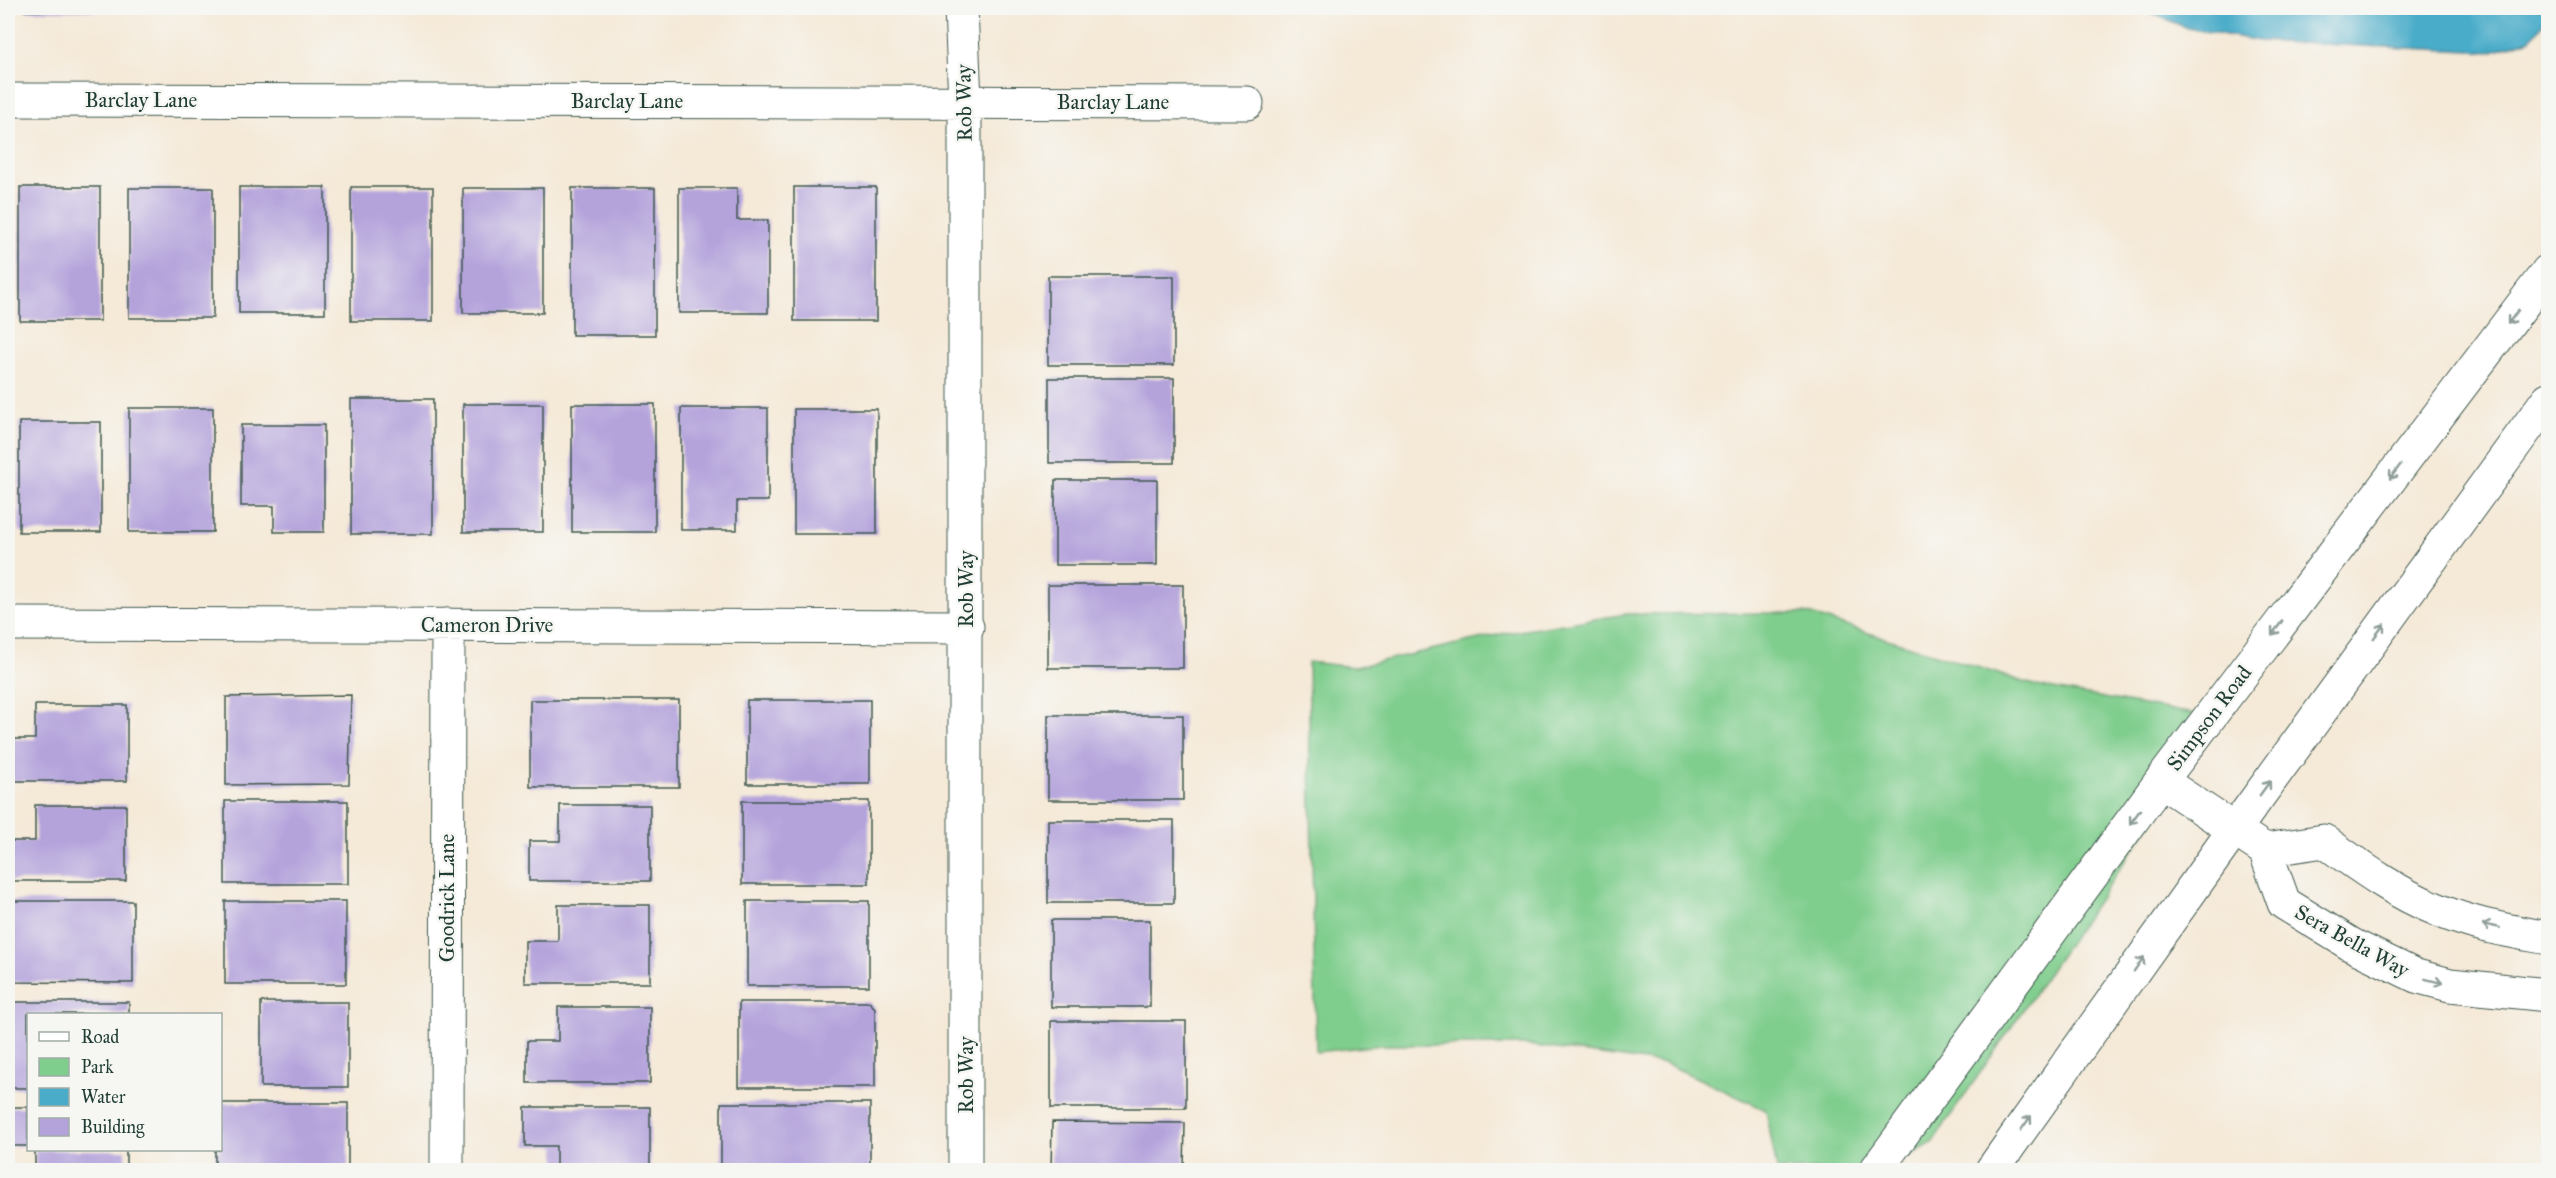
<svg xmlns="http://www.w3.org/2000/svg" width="2556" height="1178" viewBox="0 0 2556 1178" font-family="'IM FELL Great Primer',serif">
	<rect width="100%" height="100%" fill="#f6f6f2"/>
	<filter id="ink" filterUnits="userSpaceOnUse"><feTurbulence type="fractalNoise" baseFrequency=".0167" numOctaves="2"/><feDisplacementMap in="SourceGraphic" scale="12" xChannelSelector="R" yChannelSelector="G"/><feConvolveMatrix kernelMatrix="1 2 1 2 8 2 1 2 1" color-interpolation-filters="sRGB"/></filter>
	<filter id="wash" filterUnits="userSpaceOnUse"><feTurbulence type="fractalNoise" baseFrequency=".008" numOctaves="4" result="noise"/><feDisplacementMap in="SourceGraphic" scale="24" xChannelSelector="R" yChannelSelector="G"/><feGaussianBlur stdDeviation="1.35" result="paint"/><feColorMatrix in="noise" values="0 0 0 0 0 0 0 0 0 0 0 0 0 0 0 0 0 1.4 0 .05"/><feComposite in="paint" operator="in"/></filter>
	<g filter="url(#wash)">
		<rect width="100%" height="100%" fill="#f5e9d7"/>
		<path fill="#80ce8e" stroke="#508661" stroke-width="1.5" d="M1805,613l232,73 185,33 -290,424 -46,27h-109l-11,-60 -99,-46 -139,-19h-146l-66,7 -8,-390 47,5 146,-33 125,-20z"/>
		<path fill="#4aacc9" stroke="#34747e" stroke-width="1.5" d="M2139,8h409v8l-17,23 -41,13 -230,-11 -73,-13z"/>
		<g id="blocks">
			<path fill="#b4a3db" d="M25,8h84v3h-84z
				M20,187h80v134h-80z
				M239,187h86v126h-86z
				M351,187h82v134h-82z
				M794,187h82v134h-82z
				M129,188h84v130h-84z
				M463,188h80v125h-80z
				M572,188h83v147h-83z
				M679,188h58v32h31v93h-89z
				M1048,276h126v89h-126z
				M1049,378h125v85h-125z
				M351,399h82v135h-82z
				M463,404h80v128h-80z
				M572,404h83v128h-83z
				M129,408h84v124h-84z
				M681,408h87v93h-31v29h-56z
				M794,409h83v125h-83z
				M19,422h82v110h-82z
				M241,425h83v107h-50v-26h-33z
				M1055,480h102v85h-102z
				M1048,585h135v83h-135z
				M351,695l-2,89 -123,1v-88z
				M530,700h149v87h-149z
				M747,700h123v84h-123z
				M35,705h92v76h-119v-42h27z
				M1048,715h135v85h-135z
				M225,801h123v83h-123z
				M742,801h127v83h-127z
				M35,805h91v76h-118v-40h27z
				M560,805h90v76h-121v-40h31z
				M1048,820h126v83h-126z
				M8,901h125v82l-125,-1z
				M225,901h121v83h-121z
				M747,901h122v85h-122z
				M558,905h92v78h-125v-42h33z
				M1051,920h99v87h-99z
				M8,1002h121v12h-101v74h-20z
				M261,1002h87v85h-87z
				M739,1002h130l6,6v79h-136z
				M558,1007h92v76h-123v-42h31z
				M1051,1021h135v87h-135z
				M220,1103h128v67h-133v-20h5z
				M721,1103h149v67h-149z
				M8,1107h20v39h-20z
				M525,1107h125v63h-94v-24h-31z
				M1052,1122l133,1 -1,47h-133z
				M35,1150h91v20h-91z"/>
		</g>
	</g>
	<g filter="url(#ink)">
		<use href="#blocks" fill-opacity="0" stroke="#3f574c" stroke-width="1.5"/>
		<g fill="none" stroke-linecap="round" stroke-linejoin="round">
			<g stroke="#3f574c" stroke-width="35">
				<path id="minor" d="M961,8l4,93v1069
					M8,100l1239,3
					M8,624l959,3
					M2161,781l104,69 19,53 68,42 64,31 34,9 98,10
					M2265,850l59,-9c35,25 72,52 112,68 35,16 75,22 112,29
					M447,1170l1,-545"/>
			</g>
			<g stroke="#3f574c" stroke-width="35">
				<path id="major" d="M1876,1170l285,-389 387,-510
					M1992,1170l242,-340 314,-431"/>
			</g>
			<use href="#minor" stroke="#fff" stroke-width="33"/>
			<use href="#major" stroke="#fff" stroke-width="33"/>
		</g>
		<defs><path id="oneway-shaft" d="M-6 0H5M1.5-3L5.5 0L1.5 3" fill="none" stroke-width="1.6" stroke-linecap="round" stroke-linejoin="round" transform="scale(1.5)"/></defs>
		<g stroke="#8f9e9a">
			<use href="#oneway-shaft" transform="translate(2513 317) rotate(127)"/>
			<use href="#oneway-shaft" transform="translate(2395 472) rotate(127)"/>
			<use href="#oneway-shaft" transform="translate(2277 628) rotate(127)"/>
			<use href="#oneway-shaft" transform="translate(2379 631) rotate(-54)"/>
			<use href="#oneway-shaft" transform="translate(2265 788) rotate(-54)"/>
			<use href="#oneway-shaft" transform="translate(2135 817) rotate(126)"/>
			<use href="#oneway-shaft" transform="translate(2491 926) rotate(-168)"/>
			<use href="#oneway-shaft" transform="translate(2139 964) rotate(-55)"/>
			<use href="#oneway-shaft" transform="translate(2434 981) rotate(14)"/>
			<use href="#oneway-shaft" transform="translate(2026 1123) rotate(-55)"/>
		</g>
	</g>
	<g text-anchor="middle" stroke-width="5" stroke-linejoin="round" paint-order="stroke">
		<g font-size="21" fill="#1f3d34" stroke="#f6f6f2">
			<text x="141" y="107">Barclay Lane</text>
			<text x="627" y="108">Barclay Lane</text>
			<text x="1113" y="109">Barclay Lane</text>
			<text transform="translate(964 103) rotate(-91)" y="7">Rob Way</text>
			<text transform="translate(966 589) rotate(-90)" y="7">Rob Way</text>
			<text x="487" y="632">Cameron Drive</text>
			<text transform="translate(2209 718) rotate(-53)" y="7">Simpson Road</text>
			<text transform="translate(447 898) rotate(-90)" y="7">Goodrick Lane</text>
			<text transform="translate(2352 941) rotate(29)" y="7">Sera Bella Way</text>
			<text transform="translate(966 1075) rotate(-90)" y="7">Rob Way</text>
		</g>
	</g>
	<rect width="2556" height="1178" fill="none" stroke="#f6f6f2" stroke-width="30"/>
	<rect x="27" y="1013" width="195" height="138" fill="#f6f6f2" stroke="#a0aca6" stroke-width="1.5"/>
	<rect x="39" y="1032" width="30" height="9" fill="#ffffff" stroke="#a0aca6" stroke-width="1.5"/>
	<text x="81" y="1043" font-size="18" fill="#1f3d34">Road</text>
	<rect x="39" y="1058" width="30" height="18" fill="#80ce8e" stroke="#a0aca6" stroke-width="1.5"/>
	<text x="81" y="1073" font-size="18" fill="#1f3d34">Park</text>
	<rect x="39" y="1088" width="30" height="18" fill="#4aacc9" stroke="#a0aca6" stroke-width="1.5"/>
	<text x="81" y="1103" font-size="18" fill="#1f3d34">Water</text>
	<rect x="39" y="1118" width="30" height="18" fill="#b4a3db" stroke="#a0aca6" stroke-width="1.5"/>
	<text x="81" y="1133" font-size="18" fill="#1f3d34">Building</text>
</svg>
